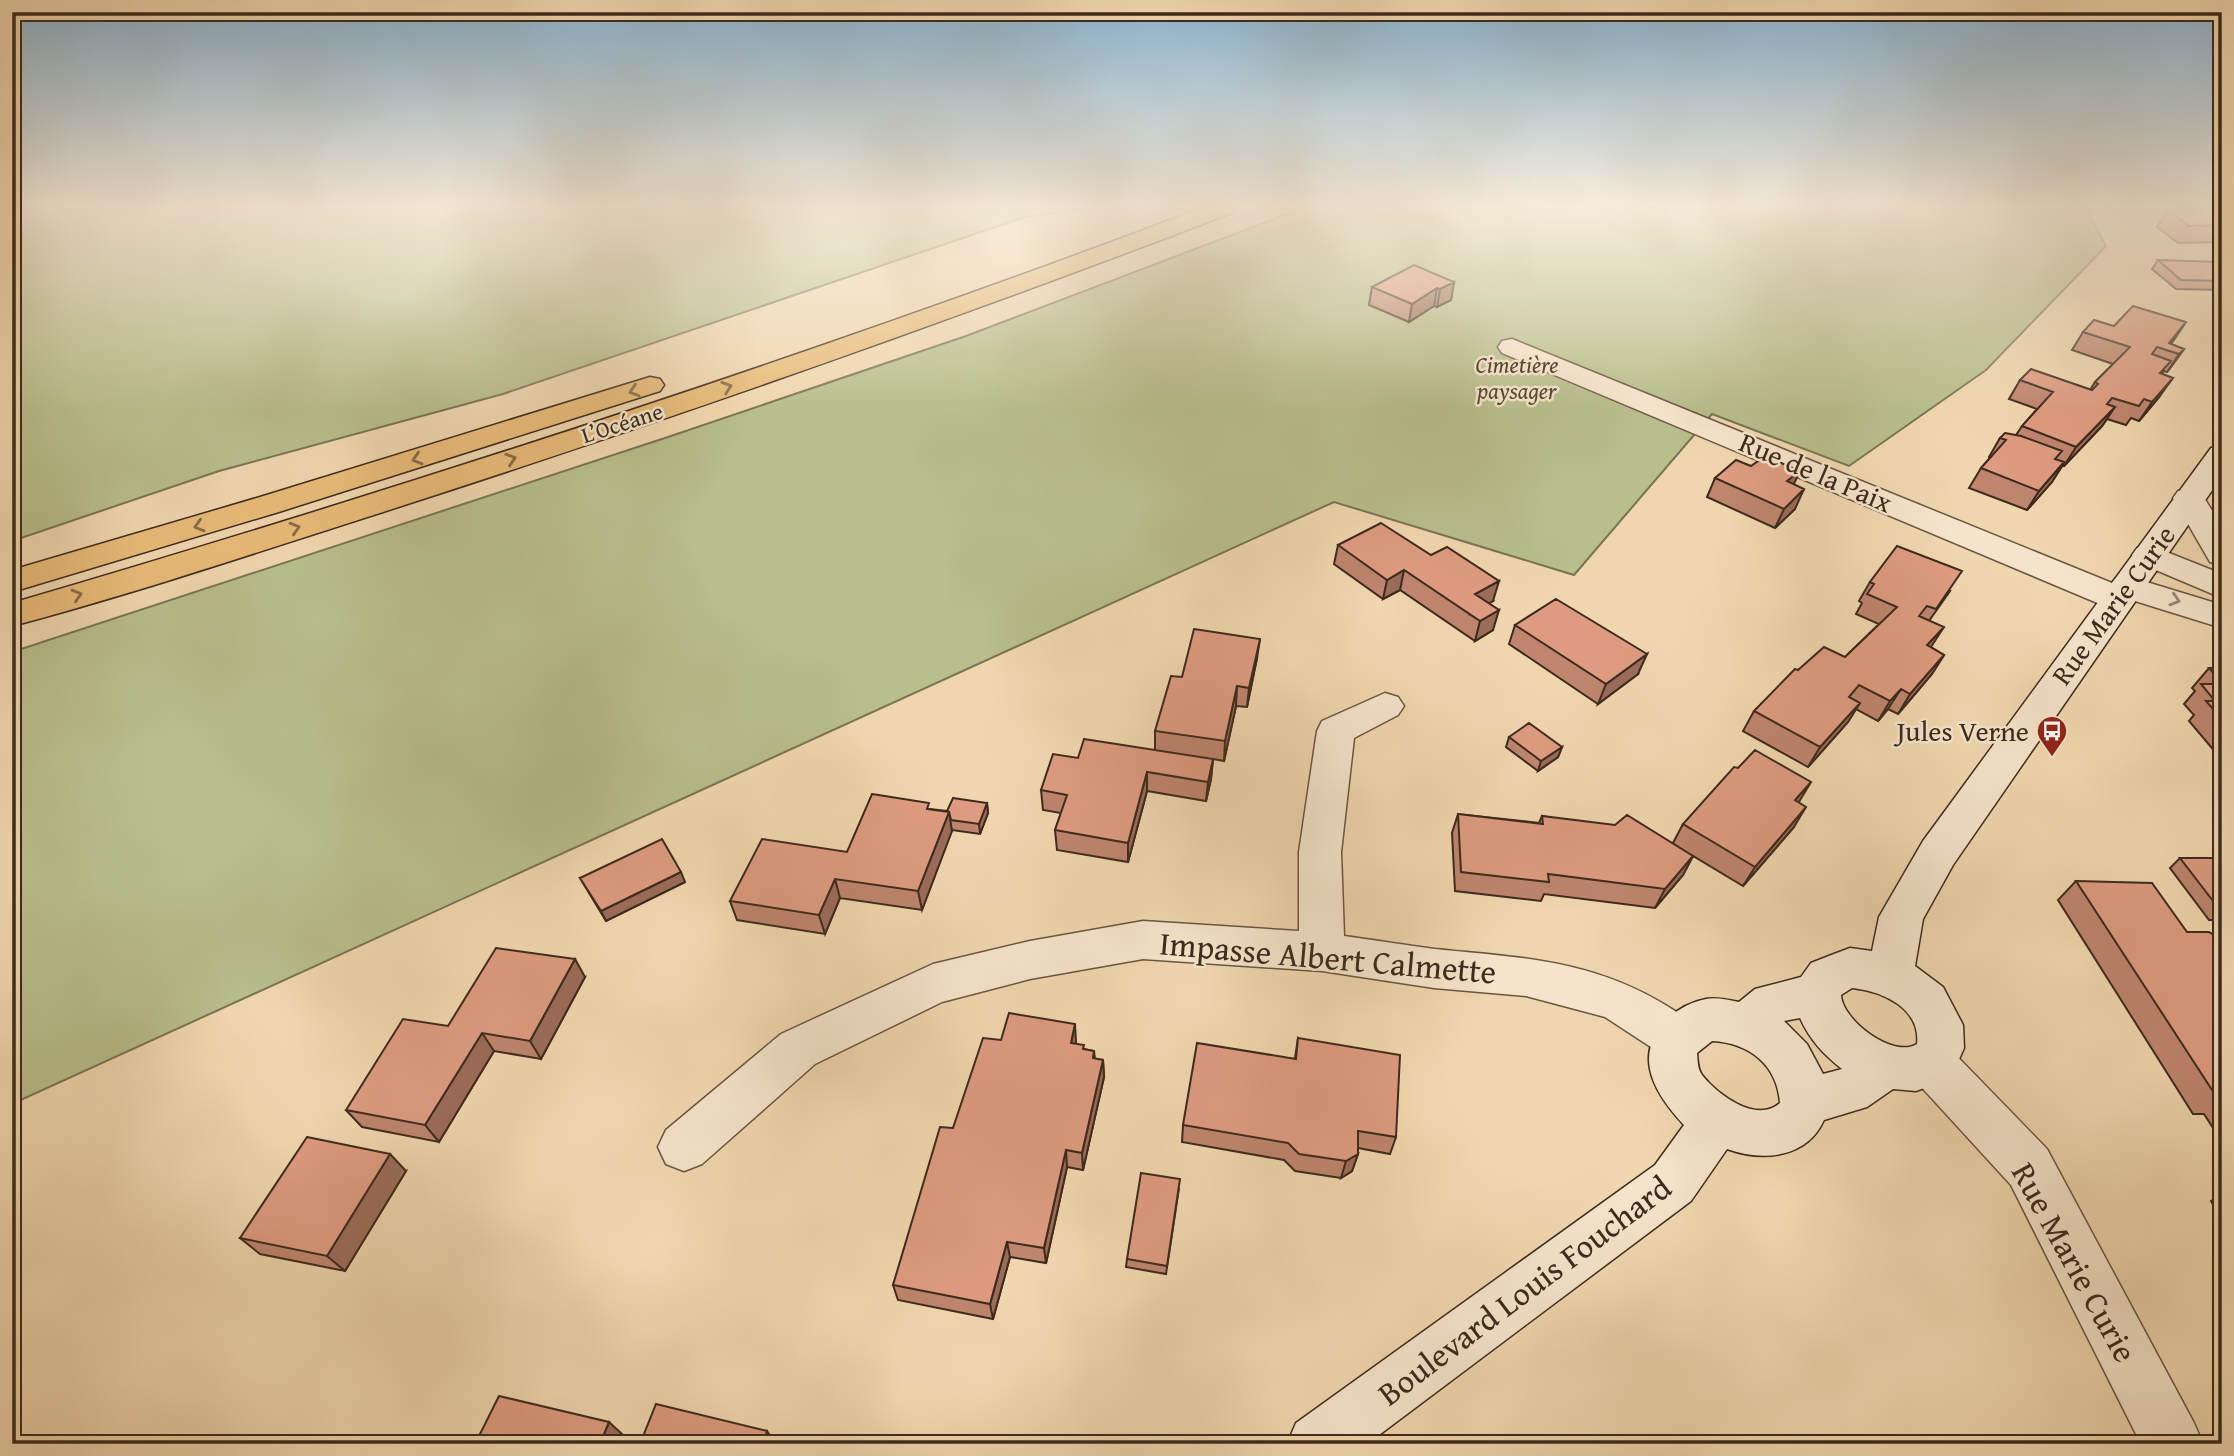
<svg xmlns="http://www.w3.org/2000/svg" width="2234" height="1456" viewBox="0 0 2234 1456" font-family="'Gentium Book Plus',serif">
	<rect width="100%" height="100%" fill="#f0d6af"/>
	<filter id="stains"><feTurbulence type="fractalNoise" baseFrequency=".00286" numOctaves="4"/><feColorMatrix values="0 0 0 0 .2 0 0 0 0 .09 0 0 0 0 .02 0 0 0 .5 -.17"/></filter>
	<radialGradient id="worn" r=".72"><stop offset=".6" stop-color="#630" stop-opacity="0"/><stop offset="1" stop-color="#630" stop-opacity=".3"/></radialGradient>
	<path fill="#b8be8c" stroke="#7a7454" stroke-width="2" d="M12,208h1083l-70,9 -522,177 -284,77 -207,70z
		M1303,208h783l20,38 -120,124 -137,96 -137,-52 -138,161 -240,-73 -1322,602v-452l656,-215 298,-101z"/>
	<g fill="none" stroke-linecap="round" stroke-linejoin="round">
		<g stroke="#6a5541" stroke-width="3">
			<path id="minor" d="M1512,339l600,244 3,-4 12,-3 95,29v23l-87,-27 -4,6 -12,3 -12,-3 -605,-254 -4,-6 4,-6z
				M2189,489l11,2 22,36v38l-12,-3 -37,-64 5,-7z
				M2149,545l73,29v24l-85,-36 -5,-7 5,-7z
				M1385,693l13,4 6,9 -6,9 -44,23 -13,114 3,84c30,4 60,9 91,13 86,9 155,10 232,57 17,11 25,13 34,32l-7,15 -17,6 -17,-6 -55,-36 -79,-21 -92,-8 -112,-17 -179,-12 -113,20 -88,23 -127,62 -113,100 -18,7 -18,-7 -8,-17 8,-17 115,-96 152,-70 97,-23 113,-20 156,10v-79l18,-121 5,-10z"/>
		</g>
		<g stroke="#6a5541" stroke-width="3">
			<path id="tertiary" d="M1931,1041l17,6 99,102 147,274 9,21h-62l-130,-259 -97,-106 -7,-16 7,-16z"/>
		</g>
		<g stroke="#3d2a1c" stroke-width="3">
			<path id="secondary" d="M2222,445v31l-269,389 -30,54 -8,47 28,21 20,38 1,23 -11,25 -8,7 -29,11 -23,-2 -26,18 -43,13c-17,38 -61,42 -97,29l-36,52 -324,243h-80l9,-21 359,-258 29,-40c-14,-15 -30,-35 -34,-56 -7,-34 24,-64 56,-70 10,-2 23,1 33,3l16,-13 46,-12 10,-14 23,-9 16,-6 22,3 7,-34 44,-76 288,-393zM1852,988c30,3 69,20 65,56 -24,15 -75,-24 -76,-49zM1800,1018c10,22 23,36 42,51l-19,5 -16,-30 -23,-23zM1712,1041c37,2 65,23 68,62 -24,21 -63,-9 -78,-28 -5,-7 -4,-14 -5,-22z"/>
		</g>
		<g stroke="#3d2a1c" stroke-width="3">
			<path id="motorway" d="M1202,208h33l-3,5c-280,107 -563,207 -849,299 -123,39 -246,81 -371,114v-23c402,-118 799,-247 1190,-395z
				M650,377l10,2 4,6 -4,6 -378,120 -270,81v-22l248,-73z"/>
		</g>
		<use href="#minor" fill="#f5e4cb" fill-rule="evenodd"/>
		<use href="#tertiary" fill="#f5e4cb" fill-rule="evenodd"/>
		<use href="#secondary" fill="#f5e4cb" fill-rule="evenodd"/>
		<use href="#motorway" fill="#e8bb78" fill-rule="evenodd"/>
	</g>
	<path fill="#bf856f" stroke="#3d2a1c" stroke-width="2" d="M2171,208h51v34l-44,1 -21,-16 11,-17h2z
		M2158,260l64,4v26l-46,-1 -24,-20z
		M1454,282l-3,18 -14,7 -3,-1 -25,16 -40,-17 3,-18z
		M2083,332l87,12 14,5 -13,18 -4,5 -3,-1 -2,3 -2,22 -21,25 -8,-3 -5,7 -19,-6 -5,7 -38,40 -1,-1 -11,17 -25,28 -58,-22 12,-20 9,-10 -1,-1 11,-19 16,-3 6,-9 15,-17 -28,-10 11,-19 70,10 5,-8 18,-18 -41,-14z
		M1715,478l79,6 1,25 -20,19 -68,-31z
		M1338,545l155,56 -4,2 4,27 -18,11 -75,-51 -17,9 -49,-35z
		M1870,582l80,9 -21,30 2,26 13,8 -12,19 -34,40 -10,-5 -10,12 -22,-12 -8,13 -40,45 -65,-36 11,-20 44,-41 47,-13 34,-33 -23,-10 6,-11 -3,-2z
		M1515,625l123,49 -40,30 -89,-60z
		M1257,658l-10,49 -11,-1 -12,55 -11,-2 -2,20 -5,22 -59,-10 -19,71 -71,-12 -2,-20 6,-17 -18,-3 -2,-20 37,-32 77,-8v-19l27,-54z
		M2209,668h13v92l-33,-39 5,-6 -10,-11 11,-13 -3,-3z
		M1509,737l53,10 -4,10 -20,14 -32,-24z
		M1799,802l-5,25 -51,59 -50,-30 -10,19 -28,33 -111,-14 -3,7 -86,-10 -3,-58 6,-19 81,9 3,-7 131,27 10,-19z
		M987,803l1,10 -8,21 -28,-4 -30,80 -82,-12 -15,36 -88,-14 -7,-19 117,-49 83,-43 17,2z
		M2180,858l42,9v53h-13l-39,-52z
		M580,878l105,4 -79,39z
		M2076,881l111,51 35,8v202l-18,-28h-11l-135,-214z
		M585,977l-44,82 -47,-8 -55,91 -77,-15 -16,-17 102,-84z
		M1298,1038l98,99 -6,17 -32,-6v6l-6,17 -11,7 -46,-7 -11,-11 -102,-18 1,-17 112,-67z
		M1001,1040l75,4 8,5 10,2 1,8 8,1 1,17 -21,93 -16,-3 -21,96 -36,-6 -17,62 -95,-19 -5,-15 60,-157z
		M406,1171l-61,100 -85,-17 -20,-16z
		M1179,1188l-13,86 -40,-7 1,-8z
		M2222,1194v26l-11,-19z
		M2222,1233v9l-4,-7z"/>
	<path fill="#9b6c5a" stroke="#3d2a1c" stroke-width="2" d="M1454,282l-3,18 -14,7 3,-18z
		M1437,288l-3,18 -25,16 3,-18z
		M2186,322l-12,18 -8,10 -1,-1z
		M2184,349l-13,18 -4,5 12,-18z
		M2173,378l-13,18 -21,25 13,-19z
		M2115,407l-13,19 -38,40 12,-19z
		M2064,462l-12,20 -25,28 12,-19z
		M1800,471l-9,19 -4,-9z
		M1804,489l-9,20 -20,19 9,-19z
		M1404,570l-4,20 -17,9 4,-19z
		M1499,581l-6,20 -23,13 5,-20z
		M1499,610l-6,20 -18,11 5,-20z
		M1944,627l-13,20 -17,18 13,-20z
		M1260,639l-3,19 -10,49 2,-19z
		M1647,654l-9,20 -40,30 8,-20z
		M1944,655l-12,19 -34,40 12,-20z
		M1237,686l-1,20 -12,55 1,-20z
		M1901,689l-13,20 -10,12 12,-20z
		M1860,703l-12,19 -40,45 12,-20z
		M1562,747l-4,10 -20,14 3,-10z
		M1213,759l-2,20 -5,22 2,-19z
		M1147,772v19l-19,71v-19z
		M1811,782l-12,20 -15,18 11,-20z
		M987,803l1,10 -8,21 -1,-10z
		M1806,807l-12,20 -51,59 12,-19z
		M949,812l3,19 -30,79 -4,-19z
		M1693,856l-10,19 -28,33 10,-19z
		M681,872l4,10 -79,39 -5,-10z
		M835,879l5,19 -15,36 -6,-19z
		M575,959l10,18 -44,82 -11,-18z
		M1075,1024l1,18 -4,19 -1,-18z
		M482,1033l12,18 -55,91 -14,-17z
		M1103,1060l1,17 -21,93 -1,-17z
		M1066,1150l1,17 -21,96 -2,-15z
		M390,1154l16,17 -61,100 -18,-15z
		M1358,1154l-6,17 -11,7 5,-17z
		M1007,1242l3,15 -17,62 -3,-15z
		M609,1422l13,12 -4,10h-18z
		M767,1431l9,13h-13z"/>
	<path fill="#de9b81" stroke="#3d2a1c" stroke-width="2" d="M2190,208h32v17l-33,1 -21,-16 24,-1z
		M2158,260l61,2 3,2v17l-41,-1z
		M1414,265l40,17 -14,7 -3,-1 -25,16 -40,-17z
		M2133,306l53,16 -17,21 15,6 -5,5 -22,-7 -5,7 19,7 -11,12 13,5 -21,24 -8,-3 -5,7 -27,-8 -5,6 8,3 -39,40 -54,-21 31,-34 -33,-12 11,-11 61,21 6,-6 -3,-2 35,-35 -47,-15 11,-12 20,6z
		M2005,433l16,3 41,15 -7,8 9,3 -25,29 -58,-23 25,-28 -6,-2z
		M1765,456l35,15 -13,10 17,8 -20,20 -69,-31 21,-18 15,6z
		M1381,523l50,32 16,-8 52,34 -24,13 24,16 -19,11 -76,-51 -17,10 -49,-35z
		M1897,546l65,25 -26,38 -9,-3 -8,10 25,11 -17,18 17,10 -34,39 -9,-5 -11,12 -31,-16 -10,12 11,6 -40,44 -66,-36 41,-42 3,1 26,-23 21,10 52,-50 -30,-13 7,-10 -4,-2z
		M1556,599l91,55 -41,30 -91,-59z
		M1194,629l66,10 -11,49 -12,-2 -12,55 -70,-10 16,-55 11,1z
		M2209,668h13v15z
		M2201,684h21v35l-16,-18h9z
		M1529,723l33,24 -21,14 -32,-24z
		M1084,739l129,20 -5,23 -61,-10 -19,71 -73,-13 12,-35 -26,-5 12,-36 25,4z
		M1755,750l56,32 -16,18 11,7 -51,60 -72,-43 51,-57 4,1z
		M872,794l57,9 -2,6 22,3 -31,79 -83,-12 -16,36 -89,-14 32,-62 85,13z
		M953,798l34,5 -8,21 -28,-4 -2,-8 -2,-1z
		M1458,814l85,10 -1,-8 73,9 12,-10 66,41 -28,33 -117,-15 1,8 -88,-10z
		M662,839l19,33 -80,39 -21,-33z
		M2180,858h34l8,9v43h-2z
		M2076,881l76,2 35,49h22l11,6 2,2v156h-6z
		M496,948l79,11 -45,82 -48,-8 -57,92 -79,-15 57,-91 45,7z
		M1009,1013l66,11 -4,19 13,2 -1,4 11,2 -1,7 10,2 -21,93 -16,-3 -22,98 -37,-6 -17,62 -97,-19 47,-158 13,1 30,-90 18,2z
		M1298,1038l102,17 -4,82 -38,-6v23l-12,7 -47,-7 -11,-11 -105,-18 14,-82 99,16z
		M307,1137l83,17 -63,102 -87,-18z
		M1141,1173l39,6 -13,87 -40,-7z
		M499,1396l110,26 -9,22h-125z
		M656,1404l111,27 -4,13h-123z"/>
	<defs><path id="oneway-chevron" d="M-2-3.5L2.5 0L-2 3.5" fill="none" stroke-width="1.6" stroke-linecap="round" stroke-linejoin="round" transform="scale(1.75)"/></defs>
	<g stroke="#8a6b45">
		<use href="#oneway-chevron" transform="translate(727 387) rotate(-19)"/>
		<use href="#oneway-chevron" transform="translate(634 391) rotate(162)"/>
		<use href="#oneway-chevron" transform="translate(417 459) rotate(163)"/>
		<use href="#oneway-chevron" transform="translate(511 459) rotate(-18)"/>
		<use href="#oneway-chevron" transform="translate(199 526) rotate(163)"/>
		<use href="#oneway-chevron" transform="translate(295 528) rotate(-17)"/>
		<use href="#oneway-chevron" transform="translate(77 595) rotate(-17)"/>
	</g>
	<use stroke="#998774" href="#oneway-chevron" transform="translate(2175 600) rotate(17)"/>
	<linearGradient id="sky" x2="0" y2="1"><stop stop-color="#8ab5d4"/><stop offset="0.5" stop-color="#f8eddb"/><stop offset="1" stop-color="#f8eddb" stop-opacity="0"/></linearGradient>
	<rect width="2234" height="412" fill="url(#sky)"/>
	<defs>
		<g id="bus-pin" transform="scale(1.575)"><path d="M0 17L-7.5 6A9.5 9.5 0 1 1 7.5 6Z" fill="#8f2418" stroke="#f5e4cb"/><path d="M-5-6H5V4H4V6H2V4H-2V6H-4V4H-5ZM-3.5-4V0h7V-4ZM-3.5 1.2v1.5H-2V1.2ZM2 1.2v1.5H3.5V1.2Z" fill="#fff"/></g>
	</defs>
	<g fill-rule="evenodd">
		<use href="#bus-pin" x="2052" y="731"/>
	</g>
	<g text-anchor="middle" stroke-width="5" stroke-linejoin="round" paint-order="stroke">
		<g font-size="23" font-style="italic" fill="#564832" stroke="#f5e4cb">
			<text x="1517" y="373">Cimetière<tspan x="1517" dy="26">paysager</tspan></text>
		</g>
		<g font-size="23" fill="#3d2a1c" stroke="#f5e4cb">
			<text transform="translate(622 423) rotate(-18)" y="8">L’Océane</text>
		</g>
		<g font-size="28" fill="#3d2a1c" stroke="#f5e4cb">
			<text transform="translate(1816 472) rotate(23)" y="10">Rue de la Paix</text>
			<text transform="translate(2113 605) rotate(-54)" y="10">Rue Marie Curie</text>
		</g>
		<g font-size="28" fill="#3d2a1c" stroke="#f5e4cb" text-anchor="end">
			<text x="2029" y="741">Jules Verne</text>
		</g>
		<g font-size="33" fill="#3d2a1c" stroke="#f5e4cb">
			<text transform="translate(1328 957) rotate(5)" y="12">Impasse Albert Calmette</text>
			<text transform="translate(2075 1262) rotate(61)" y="12">Rue Marie Curie</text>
			<text transform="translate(1524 1290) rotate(-37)" y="12">Boulevard Louis Fouchard</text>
		</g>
	</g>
	<rect width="2234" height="1456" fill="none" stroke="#f0d6af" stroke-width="42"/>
	<rect x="14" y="14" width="2206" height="1428" fill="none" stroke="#3d2a1c" stroke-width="3.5"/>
	<rect x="21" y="21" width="2192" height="1414" fill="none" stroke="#3d2a1c" stroke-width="2"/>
	<rect width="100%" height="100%" filter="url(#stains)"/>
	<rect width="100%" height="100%" fill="url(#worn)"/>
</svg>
